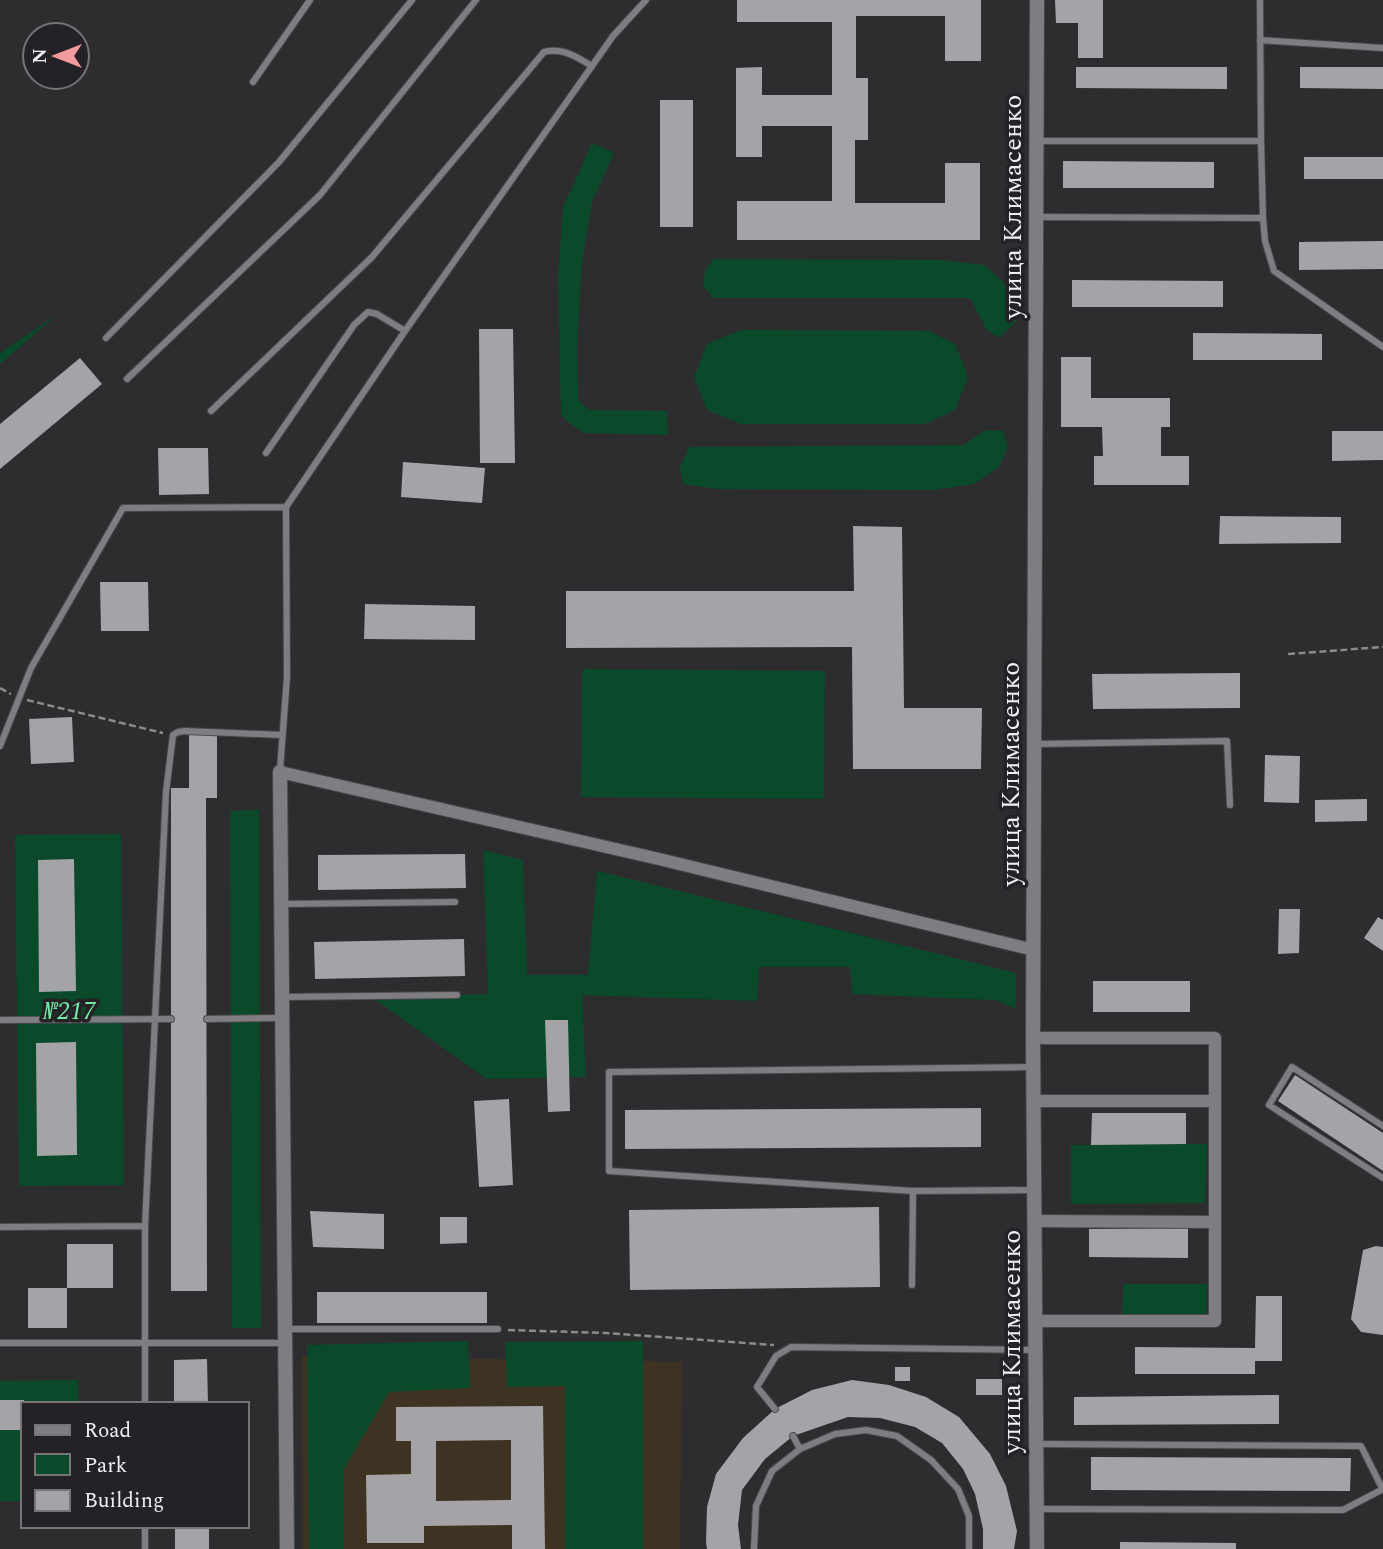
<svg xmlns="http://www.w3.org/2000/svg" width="1383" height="1549" viewBox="0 0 1383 1549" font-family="Spectral,serif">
	<rect width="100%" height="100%" fill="#2d2c2f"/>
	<path fill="#3e3223" d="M302,1356l380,6 -2,187h-377z"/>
	<path fill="#0a4a2a" d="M592,143l22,10 -22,49 -10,59 -5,83 1,56 11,10 78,1 1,24 -85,-2 -22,-17 -3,-139 5,-70z
		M713,259l230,1 41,5 17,15 17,22 -2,20 -17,16 -13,-9 -16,-31h-257l-10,-12 2,-15z
		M58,314l-58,50v-11z
		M741,330l188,1 26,13 13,33 -13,33 -30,14h-184l-34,-14 -13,-33 13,-33z
		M986,430l17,1 5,16 -9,20 -25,17 -40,6 -217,-1 -34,-5 -3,-17 9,-20 274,-2z
		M582,669l243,2 -1,128 -243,-2z
		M259,810l2,518h-29l-2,-517z
		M121,834l3,351 -105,1 -4,-351z
		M483,850l40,10 4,115h61l9,-104 419,102v36l-20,-9 -144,-6 -2,-27h-91l-2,34 -175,-6 4,82 -99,2 -114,-81 115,-4z
		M1207,1144l-2,59 -134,1v-59z
		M1123,1284h84l-1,33 -84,-1z
		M468,1341l2,47 -81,4 -45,77v80h-35l-2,-204z
		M643,1341v208h-78v-163l-58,1 -2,-45z
		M78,1380v24h-55v97h-23v-120z"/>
	<path fill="#a4a4a8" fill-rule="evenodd" d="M737,0h244v61h-36v-45h-89v62h12v62h-13v63h90v-40h35v77h-243v-39h95v-75h-70v31h-26v-89l26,-1v28h70v-73h-95z
		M1055,0h48v58h-25v-35h-22z
		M1076,67h151v22l-151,-1z
		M1300,67h83v22l-83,-1z
		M660,100h33v127h-33z
		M1304,157h79v22h-79z
		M1063,161l151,1v26h-151z
		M1383,241v28l-84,1v-28z
		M1072,280l151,1v26h-151z
		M479,329h34l2,134h-35z
		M1193,333l129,1v26h-129z
		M1061,357h30v41h79v29h-9v29h28v29h-95v-29h9l-1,-29h-41z
		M80,358l22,26 -102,85v-45z
		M1332,431h51v29l-51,1z
		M158,448h50l1,46 -50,1z
		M403,462l82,6 -3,35 -81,-6z
		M1220,516l121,1v26l-122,1z
		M853,526l49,1 2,181h78l-1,61h-128l-1,-122 -286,1v-57h288z
		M100,582h48l1,49h-48z
		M365,604l110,2v34l-111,-1z
		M1240,673v35l-147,1 -1,-35z
		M72,717l2,45 -43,2 -2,-45z
		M189,735h28v63h-11l1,493h-36v-503h18z
		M1265,755l35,1 -1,47 -35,-1z
		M1367,799v22l-52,1v-22z
		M465,854l1,34 -148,2v-35z
		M74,859l2,132 -37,1 -1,-132z
		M1279,909h21l-1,44 -21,1z
		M1378,917l5,3v31l-19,-13z
		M464,939l1,37 -150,3 -1,-37z
		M1093,981h97v31h-97z
		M545,1020h23l2,91 -22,1z
		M76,1042l1,113 -40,1 -1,-113z
		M1295,1075l88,58v38l-105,-70z
		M509,1099l4,86 -34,2 -5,-86z
		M981,1108v39l-356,2v-39z
		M1092,1113h94v31l-95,1z
		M879,1207l1,80 -250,3 -1,-80z
		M310,1211l74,3v35l-71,-2z
		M440,1217h27v26l-27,1z
		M1188,1228v30l-99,-1v-28z
		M67,1244h46v44h-46z
		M1376,1246l7,1v88l-22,-3 -10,-13 12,-69z
		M28,1288h39v40h-39z
		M317,1292h170v31h-170z
		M1256,1296h26v65h-27v13h-120v-27l120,1z
		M207,1359l1,45h-34v-44z
		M895,1367h15v14h-15z
		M976,1379h26v16h-26z
		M852,1380l37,5 37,12 33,20 31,37 16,32 11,45 -3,18h-31v-20l-8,-35 -12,-25 -21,-26 -27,-16 -35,-9 -32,-1 -55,19 -28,23 -23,31 -4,35 3,24h-34l-1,-7 1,-35 9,-33 27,-36 32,-29 37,-19z
		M1279,1395v29l-205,1v-28z
		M0,1400h24l-1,30h-23z
		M543,1406l2,143h-33v-24l-88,1v17h-57l-1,-68 45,-1v-33h-15v-34zM511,1440v60l-75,1v-60z
		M1091,1457l260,1 -1,33 -259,-1z
		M175,1526h34v23h-34z
		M1120,1542l116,1v6h-116z"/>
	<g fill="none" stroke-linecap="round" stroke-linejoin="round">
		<g stroke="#4a494b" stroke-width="8">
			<path id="service" d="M1260,40l123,8
				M253,82l57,-82
				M1036,141h225
				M1037,217l226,1 -2,-77 -1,-141
				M1263,218l2,23 9,30 109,76
				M106,338l173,-176 133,-162
				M127,379l193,-184 156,-195
				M211,411l161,-154 172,-205c19,-5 32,5 48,14
				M266,453l88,-128 14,-13 9,2 28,17
				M286,507l119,-176 187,-265 21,-30 33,-36
				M1036,744l191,-3 3,64
				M0,746l31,-78 92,-160 163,-1 1,170 -7,93
				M282,904l173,-2
				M281,997l176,-2
				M207,1019l74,-1
				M0,1020l171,-1
				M1383,1126l-91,-59 -23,38 114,73
				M913,1191l-304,-20v-99l423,-5
				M0,1227l145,-1
				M912,1285l1,-94 120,-1
				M286,1329h212
				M0,1343h285
				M145,1404v-178l21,-434 7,-57 5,-3 7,-1 97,4
				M775,1409l-18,-22 19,-31 15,-9 245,3
				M793,1436l7,13
				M1037,1444l324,2 21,42
				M1037,1509l306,1 40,-21
				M145,1549v-23
				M754,1549l2,-43 16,-35 28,-22 35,-15 31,-4 31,6 34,24 27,29 11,27v33"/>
		</g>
		<g stroke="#4a494b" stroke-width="14">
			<path id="minor" d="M280,772l379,87 375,91
				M1033,1038h182v283h-179
				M1034,1101h181
				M1035,1221l180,1"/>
		</g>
		<g stroke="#4a494b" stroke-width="16">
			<path id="tertiary" d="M1037,0l-4,1038 4,511
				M280,772l7,777"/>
		</g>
		<path stroke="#8b8a8d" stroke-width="2.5" stroke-dasharray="7 3.5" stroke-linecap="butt" d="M1288,654l95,-7
			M0,688l11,6
			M27,700l136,33
			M508,1330l98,3 168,12"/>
		<use href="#service" stroke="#7f7d81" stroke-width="6"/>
		<use href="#minor" stroke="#7f7d81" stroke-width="12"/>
		<use href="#tertiary" stroke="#7f7d81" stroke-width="14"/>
	</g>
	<g text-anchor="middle" stroke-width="7" stroke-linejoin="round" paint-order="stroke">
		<g font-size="26" fill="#f0eff1" stroke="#242226">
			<text transform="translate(1012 207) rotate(-90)" y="9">улица Климасенко</text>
			<text transform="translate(1010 774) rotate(-90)" y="9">улица Климасенко</text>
			<text transform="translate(1011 1342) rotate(-90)" y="9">улица Климасенко</text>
		</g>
		<g font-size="26" font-style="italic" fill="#75eca6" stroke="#242226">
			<text x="70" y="1019">№217</text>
		</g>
	</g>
	<rect x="21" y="1402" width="228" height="126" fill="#242226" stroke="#767477" stroke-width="2"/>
	<rect x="35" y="1425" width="35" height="10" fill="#7f7d81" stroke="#767477" stroke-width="2"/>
	<text x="84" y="1437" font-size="21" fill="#f0eff1">Road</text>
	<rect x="35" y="1454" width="35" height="21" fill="#0a4a2a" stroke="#767477" stroke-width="2"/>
	<text x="84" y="1472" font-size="21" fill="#f0eff1">Park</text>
	<rect x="35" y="1490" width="35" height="21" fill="#a4a4a8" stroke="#767477" stroke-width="2"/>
	<text x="84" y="1507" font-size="21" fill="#f0eff1">Building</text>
	<g transform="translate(56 56) rotate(270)"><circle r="33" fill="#242226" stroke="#767477" stroke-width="2"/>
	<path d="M0-5L12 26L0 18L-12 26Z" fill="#f49b9f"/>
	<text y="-10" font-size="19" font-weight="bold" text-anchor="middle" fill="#f0eff1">N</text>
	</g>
</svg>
